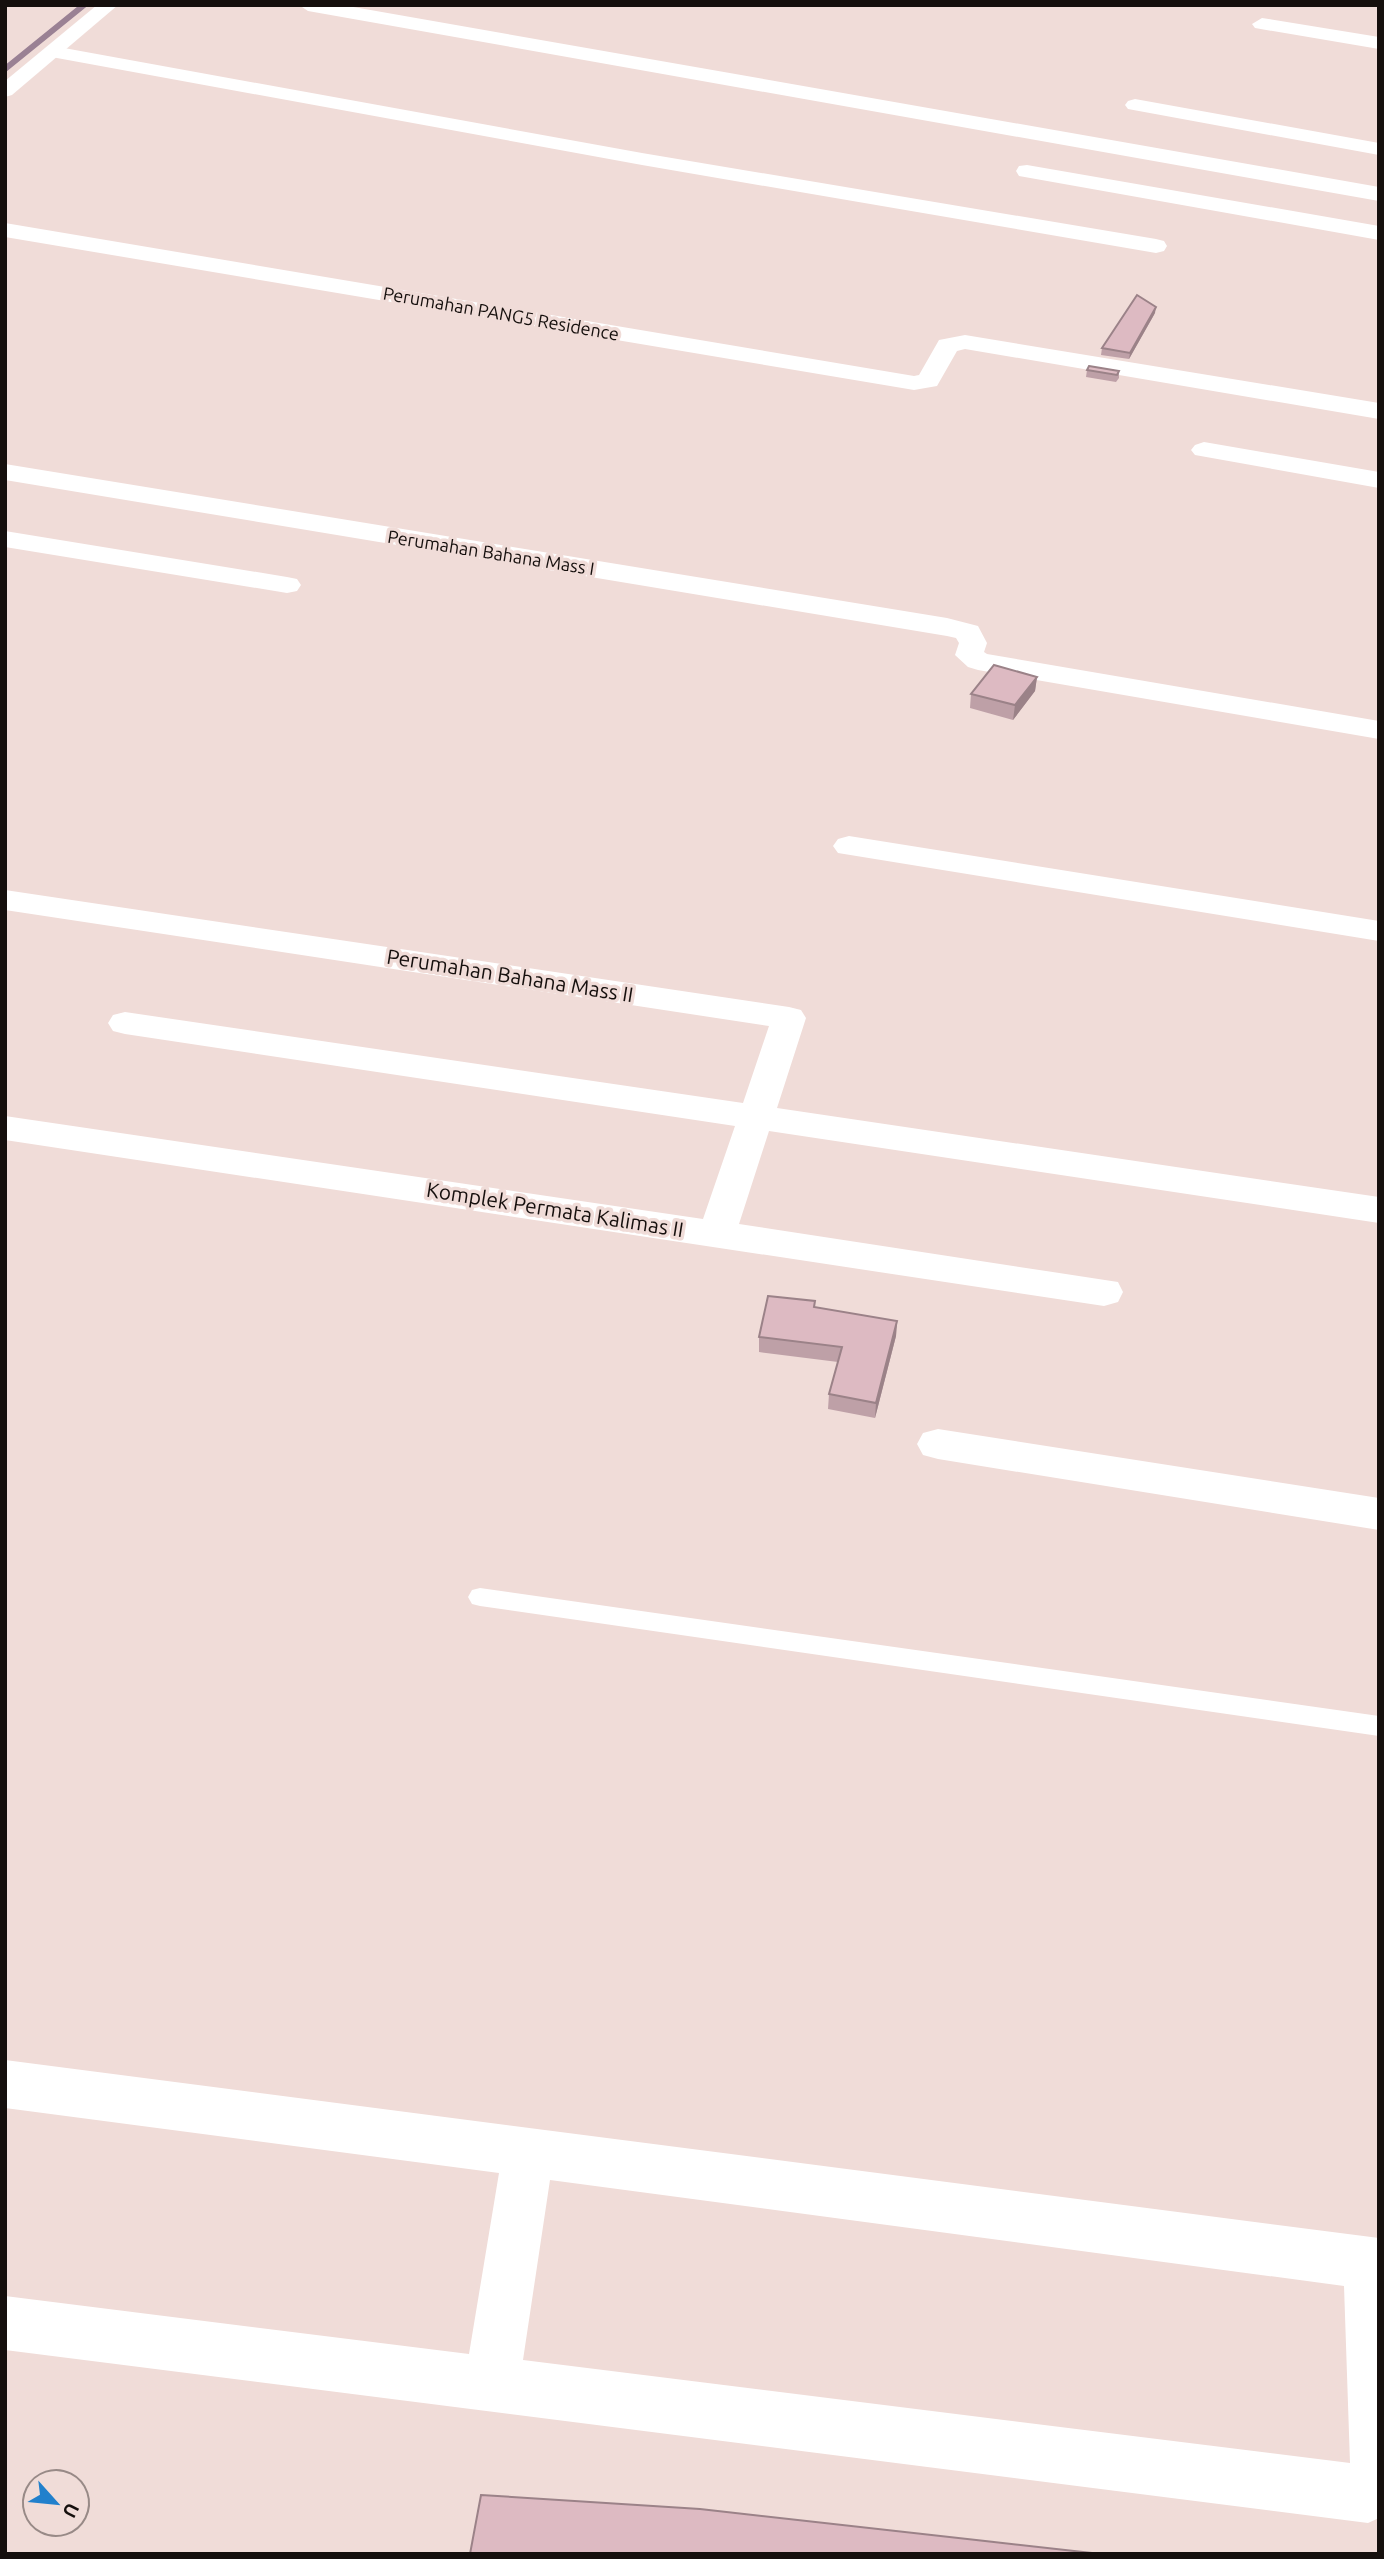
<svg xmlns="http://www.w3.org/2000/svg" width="1384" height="2559" viewBox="0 0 1384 2559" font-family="Ubuntu,sans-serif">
	<rect width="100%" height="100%" fill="#f0dcd8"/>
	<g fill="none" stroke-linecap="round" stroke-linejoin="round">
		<path stroke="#9a8194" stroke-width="6" d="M5,69l79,-64"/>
		<path fill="#fff" fill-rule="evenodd" d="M480,1588l899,128v20l-899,-130 -8,-2 -4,-7 4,-7z"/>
		<path fill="#fff" fill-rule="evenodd" d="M299,5h43l1037,182v14l-1071,-190z
			M1262,18l117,19v12l-124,-21 -3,-4z
			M53,46l589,107 514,86 8,2 3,5 -3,5 -8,2 -514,-88 -596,-109 -3,-4 3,-4z
			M1135,99l244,44v12l-251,-46 -3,-4 3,-4z
			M1027,165l352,61v14l-360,-64 -3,-5 3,-5z
			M5,223l909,153 5,-1 20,-35 26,-5 414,68v16l-414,-70 -8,2 -20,35 -23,4 -909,-153z
			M1204,442l175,30v16l-184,-33 -4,-5 4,-5z
			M5,464l942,154 31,8 9,17 -3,9 3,2 392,67v18l-401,-69 -10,-3 -13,-12 4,-12 -3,-5 -9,-2 -942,-156z
			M5,531l282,46 10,2 4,6 -4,6 -10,2 -282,-46z
			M849,836l530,85v20l-541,-88 -5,-7 5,-7z
			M5,890l784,117 12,3 5,8 -29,90 602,89v26l-610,-92 -30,93 379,58 5,10 -5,10 -14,4 -1099,-166v-24l698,103 32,-93 -610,-92 -12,-3 -5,-8 5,-8 12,-3 618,91 26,-77 -764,-116z
			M938,1429l441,69v32l-441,-71 -15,-4 -6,-11 6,-11z
			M5,2060l1374,178v280l-11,5 -1363,-173v-54l464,58 30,-181 -494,-65zM550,2180l794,106 6,177 -827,-103z"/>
		<path fill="#fff" fill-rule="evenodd" d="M97,5h21l-106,90 -7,2v-16z"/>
	</g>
	<path fill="#bea0a7" d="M1155,313l-26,46 -28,-4 1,-7z
		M1087,370l32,1v7l-3,4 -30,-5z
		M1037,677l-2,14 -22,29 -43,-12 1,-14z
		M815,1301l-1,6 83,14 -1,15 -21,82 -47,-9 1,-15 9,-32 -79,-10v-15z"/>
	<path fill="#9b8288" d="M1156,307l-1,6 -26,46 1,-6z
		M1037,677l-2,14 -22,29 2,-15z
		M897,1321l-1,15 -21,82 1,-15z"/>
	<path fill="#ddbac2" stroke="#9b8288" stroke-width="2" d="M1137,295l19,12 -26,46 -28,-5z
		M1089,366l30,5 -2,4 -30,-5z
		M994,665l43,12 -22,28 -44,-11z
		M768,1296l47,5 -1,6 83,14 -21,82 -47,-9 13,-47 -83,-10z
		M481,2495l219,14 401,45h-631z"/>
	<g text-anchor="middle" stroke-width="7" stroke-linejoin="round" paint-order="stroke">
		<g font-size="18" fill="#150f0d" stroke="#f0dcd8">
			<text transform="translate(501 314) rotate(10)" y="6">Perumahan PANG5 Residence</text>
			<text transform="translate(491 553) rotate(9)" y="6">Perumahan Bahana Mass I</text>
		</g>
		<g font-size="21" fill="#150f0d" stroke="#f0dcd8">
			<text transform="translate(510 976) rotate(9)" y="7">Perumahan Bahana Mass II</text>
			<text transform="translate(555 1210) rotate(9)" y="7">Komplek Permata Kalimas II</text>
		</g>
	</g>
	<rect width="1384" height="2559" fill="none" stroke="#150f0d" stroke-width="14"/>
	<g transform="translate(56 2503) rotate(117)"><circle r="33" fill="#f0dcd8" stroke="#988a87" stroke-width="2"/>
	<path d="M0-5L12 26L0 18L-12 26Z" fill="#2180cc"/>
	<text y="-10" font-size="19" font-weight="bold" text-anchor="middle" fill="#150f0d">U</text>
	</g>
</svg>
